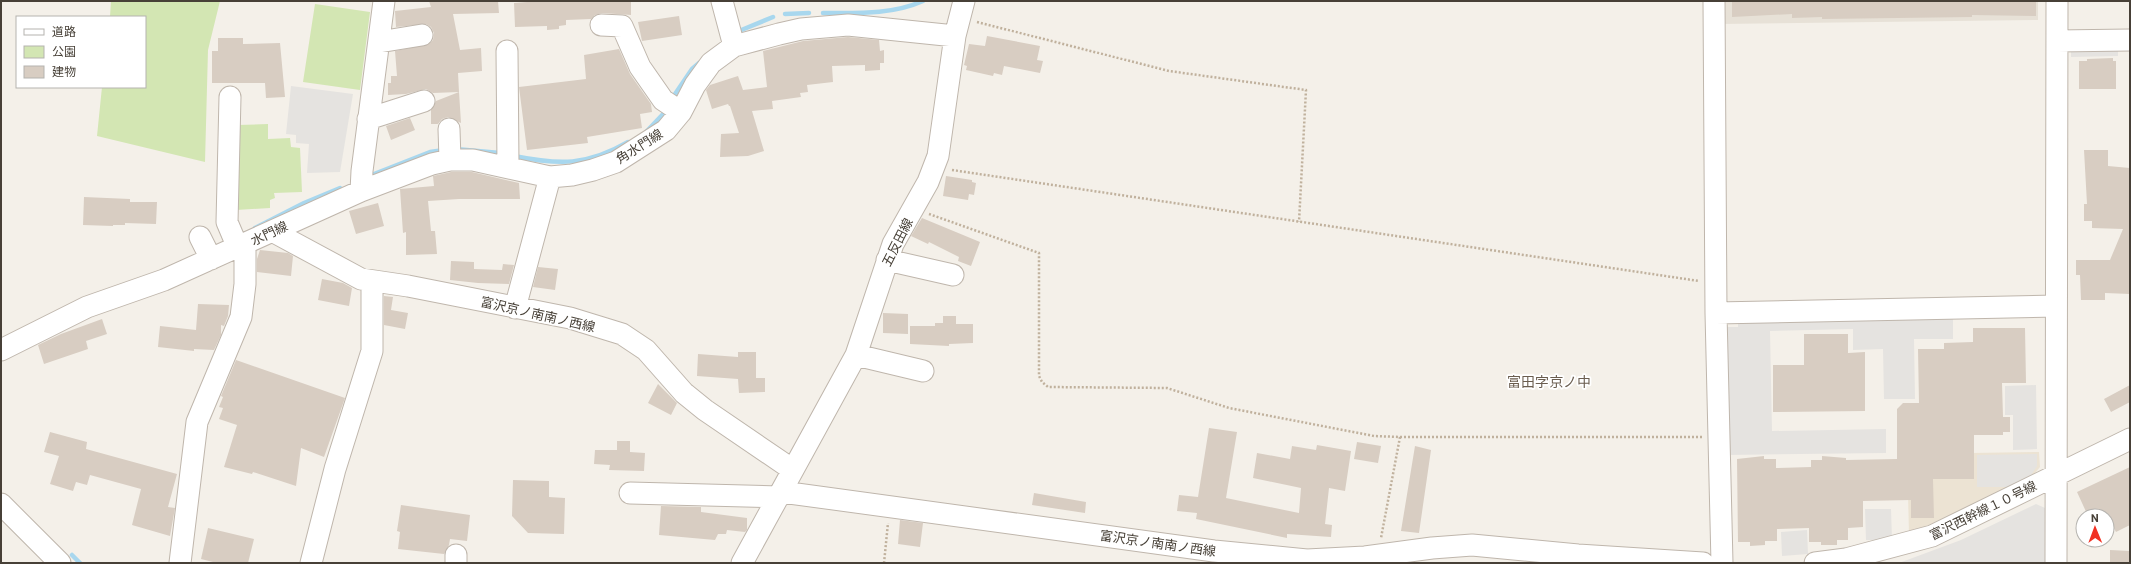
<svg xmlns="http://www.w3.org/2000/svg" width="2131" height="564" viewBox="0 0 2131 564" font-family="Roboto,'Noto Sans JP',sans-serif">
	<rect width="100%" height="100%" fill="#f4f0e9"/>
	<path fill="#e7e1d7" d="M1720,1h318v19l-319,4z"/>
	<path fill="#ece3d3" d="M2039,452l1,15 -9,11 -122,56 -2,-80z"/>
	<path fill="#d3e6b3" d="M111,1h109l-12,49 -3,112 -108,-26 5,-49h43v-70h-35z
		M315,4l55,8 -10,78 -57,-8z
		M268,124v15l22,-1 1,9 9,1 2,44 -28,1 1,5 -5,2v8l-34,2 1,-85z"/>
	<path fill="#e5e3e0" d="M2118,46v10l-47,1v-10z
		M291,86l62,8 -13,78 -33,1 2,-29 -13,-1v-8l-10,-1z
		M1953,313v26h-39l1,60h-31l-1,-50 -30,1v-21l-83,2 2,100 114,-2v24l-160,2 -2,-128h14v-11z
		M2036,385l1,64 -24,1v-35h-8v-29z
		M2037,454v12l-7,11 -22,10h-31v-32z
		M2036,504l9,4 1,55h-147l62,-23z
		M1865,509h26l1,31h-26z
		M1807,530l1,24 -26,2 -1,-24z"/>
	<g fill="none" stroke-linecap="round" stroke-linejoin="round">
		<path stroke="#a8d7ee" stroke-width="4.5" d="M823,13c33,0 69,2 100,-12
			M785,14l24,-1
			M739,31l34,-14
			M671,100l21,-31 7,-6
			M647,131l18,-19
			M456,149l44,4
			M514,156c45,9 73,10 114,-14
			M374,174l56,-22 14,-2
			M255,228l49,-25 36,-15
			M72,555l8,8"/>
	</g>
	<path fill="#d8cdc2" d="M429,1h69l1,12 -46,1 7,36 21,-2 1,23 -24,2 1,19 -26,1 -7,-4 -20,5 -18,1v-12h3v-7h6l-2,-25 34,-7 4,-4 1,-7 -3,-6 -5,-3 -30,3 -1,-16 36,-4z
		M540,1h91v14l-29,-2 -7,2 -4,4 -25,1v5l-7,1v3l-12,1v-4l-32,1 -1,-24z
		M1732,1h304v15l-64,-1v2l-150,2v-2l-30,1v-4l-60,3z
		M679,16l3,19 -40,6 -4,-19z
		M987,36l53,10 -3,14 6,1 -3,12 -36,-7 -2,9 -8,-2 -1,3 -27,-6 1,-4 -3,-1 5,-21 16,2z
		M848,37l31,3 1,11 4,-1v13h-4v7l-15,1v-6l-33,1 1,16 -26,3 1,7 -8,1 1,4 -29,4 1,8 -21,2 12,40 -16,5 -28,1 1,-23 18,-1 -9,-27h-1l-1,-2 -16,5 -6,-19 4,-5 28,-9 5,14 24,-3 -4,-36 40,-10z
		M218,38h25v6l37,-1 5,54 -19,1 -1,-15h-53v-32h6z
		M619,49l11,25 21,30 1,8 -12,2 2,14 -55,9 1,6 -61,7 -8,-63 67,-8 -2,-24z
		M2113,58v3h3v28h-37v-28h8v-2z
		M459,92l2,31 -13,-6 -6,2 -4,5h-7v-14l5,-9z
		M410,118l5,12 -24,10 -5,-14z
		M2084,150h24v16l22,2v126l-25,-1v7h-24l-1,-25h-4v-15h34l13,-31 -31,-1v-7h-8v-17h3z
		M451,172h21l47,11 1,16h-61l-31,2 3,30h4l2,23 -31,1v-23l-3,1 -3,-44 34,-3 -1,-10z
		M946,176l26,4v2l4,1 -2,12 -5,-1 -1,6 -25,-4z
		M84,197l46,2v3h27l-1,22 -31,-1v2h-12v1l-30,-1z
		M378,203l6,23 -28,8 -7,-23z
		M922,218l58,24 -9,24 -13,-5 1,-4 -30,-15 -1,2 -17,-8z
		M260,250l28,3 5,3 -2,20 -34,-4v-13z
		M451,261l23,1v7l28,1 1,-6 11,1 -5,19 -31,-1 -28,-3z
		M538,267l20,2 -3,21 -22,-3z
		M322,279l21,4 9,5 -3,18 -31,-6z
		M384,296l9,1 -2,13 17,3 -3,16 -21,-4z
		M198,304l31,1 -1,11 -4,10 -3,-1v10l-7,15 -20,-1v2l-36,-4 2,-21 36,4z
		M883,313l25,1v20l-25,-1z
		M943,316h13v8h17v19l-24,1v2l-39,-2v-18h25v-3h8z
		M102,319l5,15 -21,7 2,8 -44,15 -6,-19 23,-11z
		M1973,328h52l1,55h-24l1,34h7v15h-7v3h-29v44h-41l1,39h-23v-18l-48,1v26l-15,1v12h-11v5h-16v-3h-12v-14l-32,1v12h-12v4l-15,1v-4h-12l-1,-83 27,-3v3h12v9l35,-1v-7h11v-4l24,2v2l51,-1v-50l6,-6h16l-1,-54h26v-6l29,-1z
		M1804,334h44v19l17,-1v59l-92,1v-47h31z
		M738,352h18v26h9v14l-26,1 -1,-14 -41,-3 1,-22 40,3z
		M236,360l109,38 -21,59 -23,-9 -5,38 -43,-14 -1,2 -28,-7 13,-42 -18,-6 4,-11 -4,-1 4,-10 -2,-1z
		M658,384l19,19 -6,12 -23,-12z
		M2130,385v17l-19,10 -7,-13z
		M1209,428l28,4 -11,66 73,15 2,-25 -48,-10 4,-25 33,6 2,-13 24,4 1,-5 34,6 -6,40 -16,-3 -4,36 7,1 -1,12 -44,-3v4l-91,-19 1,-6 -20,-2 2,-16 19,2z
		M50,432l37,10 -1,7 91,25 -9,33 7,1 -5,28 -38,-11 9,-36 -51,-14 -3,10 -11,-3 -3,9 -23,-7 9,-28 -15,-4z
		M617,441h13v11l15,1 -1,18 -35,-1 1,-5 -16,-1 1,-14h22z
		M1357,442l24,4 -3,17 -24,-4z
		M1415,446l16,4 -12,83 -18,-2z
		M2130,467v58l-14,7 -9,-16h-19l-11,-24z
		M513,480l36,1v16l16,1 -1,36 -36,-1 -16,-17z
		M1034,493l52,9 -1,11 -53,-8z
		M401,505l69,10 -3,26 -17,-2 -1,6 -5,9 -46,-5 2,-17 -3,-1z
		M661,506l40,1v5l46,6v12l-2,2 -18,-2 -1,4h-8l-3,6 -56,-5z
		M900,520l23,3 -3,24 -22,-3z
		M208,528l46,11 -6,24h-31l-16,-4z
		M2110,550l20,1v12h-20z"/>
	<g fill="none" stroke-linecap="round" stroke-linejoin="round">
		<g stroke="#bfb6ac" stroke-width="23">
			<path id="minor" d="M722,1l12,45
				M1714,1l2,312 6,250
				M601,25l21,1 18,41 23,33 18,12
				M2057,41l73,-1
				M379,42l43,-7
				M507,51l1,115
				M230,97l-3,125 11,26
				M368,119l56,-18
				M449,129l1,31
				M361,191l71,-27 18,-4h23l77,17 22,-2 21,-5 23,-8 50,-32 15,-18 14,-27 16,-22 23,-17 45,-12 22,-5 47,-4 107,11
				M272,231l89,48 47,7 162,32 52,16 24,16 38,43 21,17 88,60
				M200,237l11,22
				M887,260l66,15
				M515,308l35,-131
				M1716,313l340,-7
				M1,350l86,-43 77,-27 197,-89 1,-20 22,-170
				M856,355l67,16
				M782,492l432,59 93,9 58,-3 67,-9 40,-3 106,10 125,8
				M630,493l149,4
				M1,504l59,59
				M180,563l17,-141 44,-105 4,-33v-40
				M311,563l24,-94 37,-118v-70
				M456,563v-8
				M742,563l114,-208 37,-111 35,-62 10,-26 17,-120 9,-35
				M1815,563l31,-4 86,-23 198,-97
				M2056,563l1,-562"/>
		</g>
		<path stroke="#c0b19d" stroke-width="2.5" stroke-dasharray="2 2" stroke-linecap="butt" d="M977,22l192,49 137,19 -7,132
			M952,170l747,111
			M929,214l110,39v123l3,6 6,5 119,1 62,20 145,28 26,1 -19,101
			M1400,437h302
			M884,563l4,-40"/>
		<use href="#minor" stroke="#fff" stroke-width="21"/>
	</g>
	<g text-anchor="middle" stroke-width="3.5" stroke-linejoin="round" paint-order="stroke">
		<g font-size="13" fill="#474037" stroke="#fff">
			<text transform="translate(639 146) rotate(-32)" y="5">角水門線</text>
			<text transform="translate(269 233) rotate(-25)" y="5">水門線</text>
			<text transform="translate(897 242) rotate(-63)" y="5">五反田線</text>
			<text transform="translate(538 314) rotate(13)" y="5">富沢京ノ南南ノ西線</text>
			<text transform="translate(1983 510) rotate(-26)" y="5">富沢西幹線１０号線</text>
			<text transform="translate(1158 543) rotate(8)" y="5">富沢京ノ南南ノ西線</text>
		</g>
		<g font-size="14" fill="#6a5d4f" stroke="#fff">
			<text x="1549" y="387">富田字京ノ中</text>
		</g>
	</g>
	<rect width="2131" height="564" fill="none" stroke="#474037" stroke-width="4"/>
	<rect x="16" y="16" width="130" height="72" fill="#ffffff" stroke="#b5b3af"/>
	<rect x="24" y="29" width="20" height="6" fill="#ffffff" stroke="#b5b3af"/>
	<text x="52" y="36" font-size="12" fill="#474037">道路</text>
	<rect x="24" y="46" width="20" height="12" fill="#d3e6b3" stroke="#b5b3af"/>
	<text x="52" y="56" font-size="12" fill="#474037">公園</text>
	<rect x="24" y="66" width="20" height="12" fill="#d8cdc2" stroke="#b5b3af"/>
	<text x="52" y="76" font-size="12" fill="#474037">建物</text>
	<g transform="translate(2095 528) rotate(359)"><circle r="19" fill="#ffffff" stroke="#b5b3af"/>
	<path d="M0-3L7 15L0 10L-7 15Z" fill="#f13022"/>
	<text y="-6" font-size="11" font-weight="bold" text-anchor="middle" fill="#474037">N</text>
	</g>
</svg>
